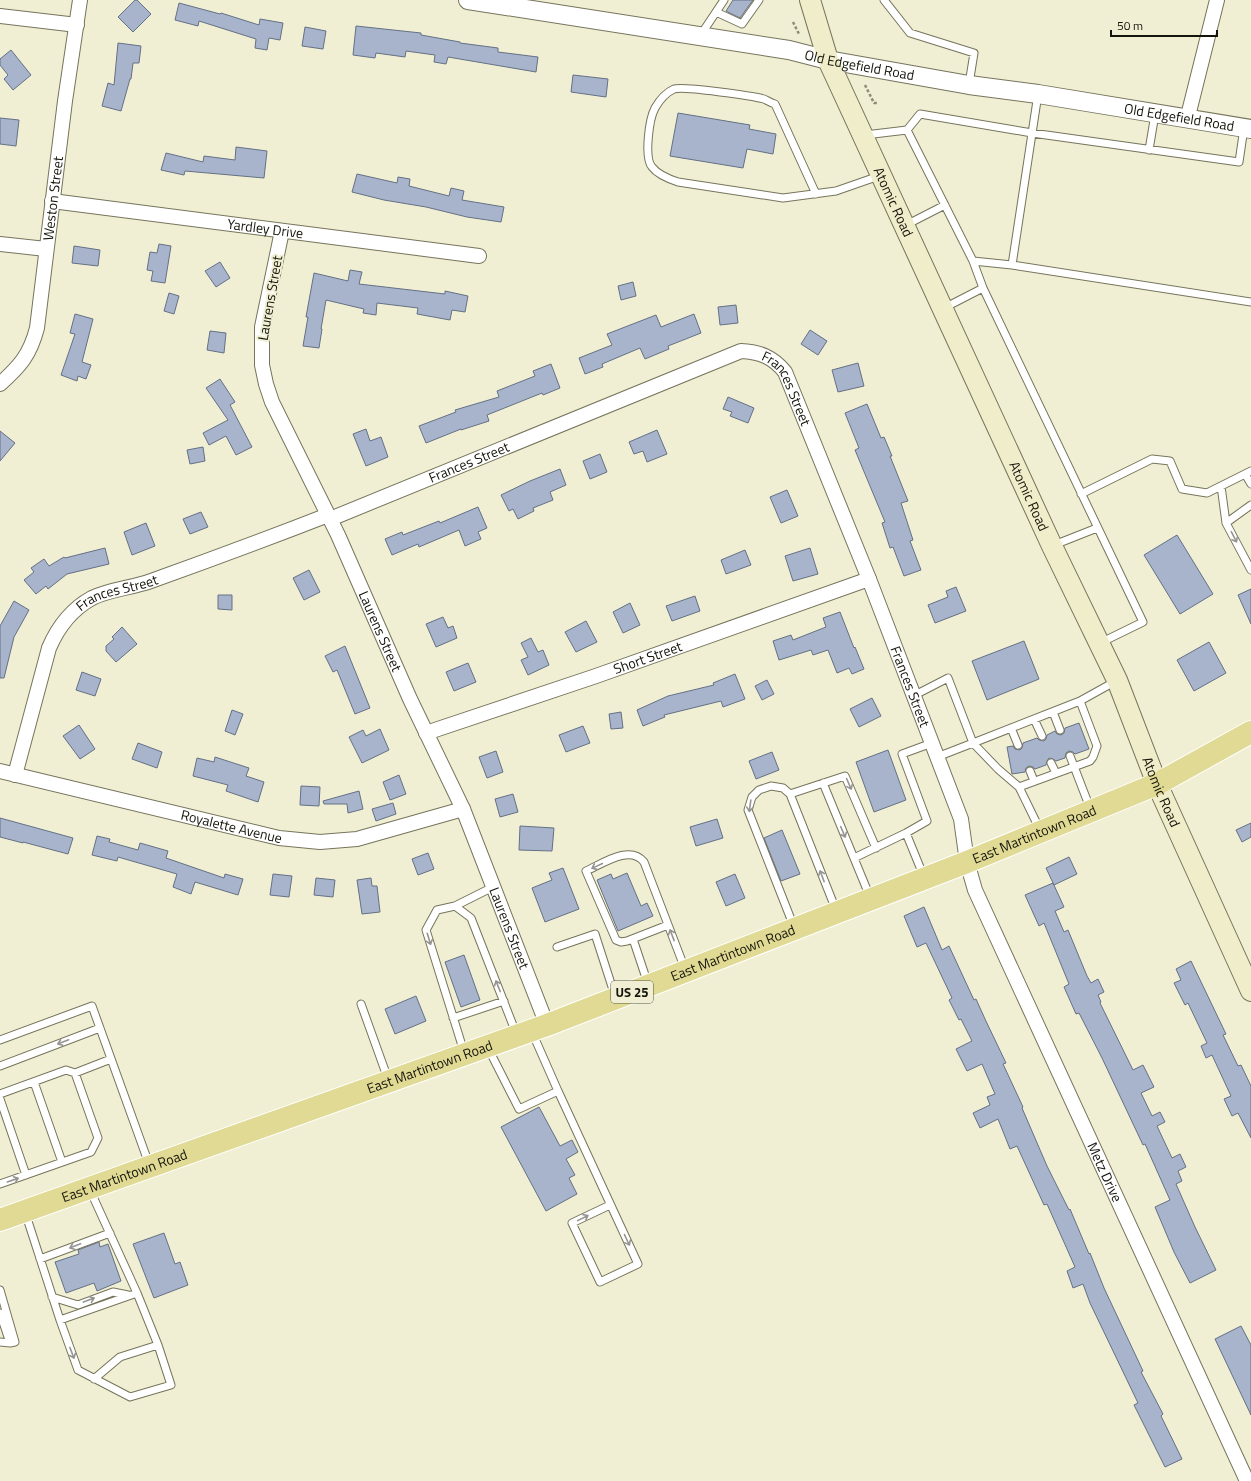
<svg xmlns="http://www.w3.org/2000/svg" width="1251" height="1481" viewBox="0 0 1251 1481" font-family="'Titillium Web',sans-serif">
	<rect width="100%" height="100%" fill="#f0efd3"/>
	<path fill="#a7b4cb" stroke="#647085" d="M135,0h2l14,14 -18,18 -15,-15z
		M733,0h20l-13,18 -14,-7z
		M179,3l41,11 1,-1 38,12 1,-6 23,4 -3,17 -11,-2 -2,12 -12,-2 1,-9 -57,-18 -1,5 -23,-6z
		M356,26l65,7v2l39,7v1l38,5v4l40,5 -2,15 -88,-15 -2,7 -12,-2 1,-7 -29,-4 -1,6 -29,-4 -1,5 -22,-3z
		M305,27l21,4 -3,18 -21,-3z
		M118,43l23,3 -2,17h-6l-2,16h-1l-9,32 -19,-5 6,-23 6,2z
		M11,50l20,25 -18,15 -9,-11 4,-4 -8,-10v-6z
		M573,75l35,4 -2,18 -35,-5z
		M678,113l72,12 -1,4 27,5 -3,20 -26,-5 -4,19 -73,-12z
		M0,118l19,2 -3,26 -16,-2z
		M236,147l31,4 -3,27 -79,-7 -1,4 -23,-5 5,-17 37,9 1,-6 31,4z
		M357,174l40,9 1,-6 12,2 -1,7 40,10 2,-8 13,3 -2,9 42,7 -3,15 -34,-5 -41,-10 -42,-7 -32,-8z
		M159,244l12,2 -6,37 -14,-2 2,-10 -6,-1 3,-18 7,1z
		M74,246l26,4 -2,16 -26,-3z
		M220,262l10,16 -14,9 -11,-16z
		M350,270l12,2 -3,12 86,10v-3l23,5 -3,16 -13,-2 -2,10 -33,-6 1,-6 -41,-5 -1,12 -13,-2 1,-4 -38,-9 -5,29h1l-3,19 -16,-2 5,-29h-2l8,-44 34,8z
		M633,282l3,14 -15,4 -3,-14z
		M169,293l10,3 -5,18 -10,-3z
		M736,305l2,18 -18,2 -2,-18z
		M75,314l18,5 -11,43 9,3 -5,14 -8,-3 -1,5 -16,-6 14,-41 -5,-1z
		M694,314l7,19 -33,13 1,3 -24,10 -5,-11 -38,16 1,3 -18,7 -6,-16 33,-13 -5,-11 49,-19 5,12z
		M810,330l17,11 -9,14 -17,-11z
		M210,331l16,2 -2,20 -17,-3z
		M858,363l6,23 -26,6 -6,-22z
		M551,364l9,24 -17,7 -1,-2 -55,22 2,6 -28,9v-1l-35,14 -7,-17 37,-14 -1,-2 44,-13 -2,-6 38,-15 -2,-5z
		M220,379l15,23 -5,3 22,42 -16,8 -10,-19 -17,9 -6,-12 25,-13 -22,-32z
		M728,397l26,11 -6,15 -18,-7 2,-4 -9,-3z
		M867,404l14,34 3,-1 8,19h-2l18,45 -7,2 12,37 -3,1 11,29 -17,6 -11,-29 -3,1 -8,-25 3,-1 -30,-72 4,-2 -14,-35z
		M366,429l4,12 11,-4 7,20 -22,9 -13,-32z
		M657,430l10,24 -20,8 -4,-11 -9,3 -5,-12z
		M0,431l15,12 -15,18z
		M203,447l2,14 -15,3 -3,-14z
		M600,454l7,18 -17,7 -7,-18z
		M560,469l6,16 -16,7 3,8 -20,8 1,3 -16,8 -5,-10 -4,2 -8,-16 29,-14z
		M787,490l11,26 -17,7 -11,-26z
		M478,507l9,21 -9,4 3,7 -16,7 -6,-16 -40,17 -1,-3 -26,11 -7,-16 17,-7 1,3 36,-14 1,2z
		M201,512l7,15 -18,7 -7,-15z
		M146,523l9,23 -23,9 -8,-23z
		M1177,535l36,59 -33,20 -36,-59z
		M105,548l4,16 -42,10 -19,15 -2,-3 -10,8 -12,-14 10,-8 -3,-4 13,-9 5,7 15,-9 1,1z
		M810,548l8,26 -25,7 -8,-25z
		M745,550l6,15 -25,9 -5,-14z
		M309,570l11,22 -16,8 -11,-22z
		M956,587l10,24 -31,12 -7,-18 20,-8 -2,-6z
		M1251,589v35l-13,-29z
		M218,595h14v15l-14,-1z
		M695,596l5,15 -28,10 -6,-15z
		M14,601l15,9 -15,27 -10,41h-4v-52z
		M630,603l10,22 -17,8 -10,-21z
		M840,612l14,36 1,-1 9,22 -12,5 -3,-6 -12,5 -9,-23 -15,5 -2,-5 -32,10 -6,-19 18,-6 2,5 33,-13 -3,-9z
		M443,617l5,11 5,-2 4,12 -21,9 -10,-23z
		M586,621l11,21 -21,10 -11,-20z
		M122,627l15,17 -21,18 -10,-11v-5l8,-7 -2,-2z
		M531,638l7,14 5,-2 6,15 -21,10 -7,-15 7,-3 -7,-14z
		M1024,641l15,38 -52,21 -15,-39z
		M1209,642l17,31 -32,18 -17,-31z
		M345,646l25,62 -15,6 -18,-44 -4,2 -8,-16z
		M468,663l8,19 -22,9 -8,-19z
		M82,672l19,7 -6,17 -19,-6z
		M735,674l10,25 -22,8 -2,-6 -57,14 1,2 -22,9 -6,-16 31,-14 46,-11 -1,-2z
		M767,680l7,14 -12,6 -7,-14z
		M872,698l9,18 -22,11 -9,-18z
		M232,710l11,4 -8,21 -10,-4z
		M621,712l2,16 -12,1 -2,-15z
		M1079,723l10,26 -14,5 -2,-2 -4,-1 -3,2 -1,5 -9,3 -3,-2 -4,-1 -2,3 -1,4 -11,4 -2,-2 -4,-1 -3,2 -1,4 -13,2 -5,-27 6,-1 2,3 5,1 2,-2 1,-5 14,-5 2,2 5,1 2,-2 1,-4 8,-4 2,3 4,1 3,-2 1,-5z
		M79,725l16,24 -15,10 -17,-23z
		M583,726l7,17 -24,9 -7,-17z
		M380,729l9,21 -27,13 -13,-26 14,-7 3,6z
		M138,743l24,9 -5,16 -25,-9z
		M888,750l18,50 -32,12 -18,-50z
		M496,751l7,21 -16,6 -8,-21z
		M772,752l7,18 -23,9 -7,-18z
		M215,757l34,11 -3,8 18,6 -6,20 -32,-11 2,-6 -35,-9 4,-18 17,4z
		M399,775l7,19 -16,6 -7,-18z
		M301,786l19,1 -1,19 -19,-1z
		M359,791l4,18 -15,4 -1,-9h-23l-1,-3z
		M513,794l5,18 -18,5 -5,-18z
		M393,803l3,11 -20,7 -4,-12z
		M0,818l73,20 -5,16 -45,-12v1l-23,-6z
		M717,819l6,19 -27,8 -6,-19z
		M1251,823v14l-9,5 -6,-12z
		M520,826l34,2 -2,23 -33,-1z
		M782,830l18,44 -19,7 -17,-43z
		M97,836l13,3 -1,3 29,8 2,-7 28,8 -2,7 58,20 1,-4 18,5 -5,16 -43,-13 -4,12 -18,-7 4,-13 -59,-17 -1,4 -25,-6z
		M428,853l6,16 -16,6 -6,-16z
		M1069,857l8,17 -23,11 -8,-17z
		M563,868l16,41 -34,13 -13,-34 20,-8 -3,-7z
		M627,873l14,33 6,-3 6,13 -35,15 -21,-51 14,-6 2,5z
		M273,874l19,2 -3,21 -19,-2z
		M735,874l10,24 -19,8 -10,-24z
		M316,878l19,2 -2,17 -19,-2z
		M371,878l1,8h5l3,26 -18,2 -5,-34z
		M1053,883l11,24 -9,4 9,21 4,-2 19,46 4,7 7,-4 6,13 -6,3 3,7 -1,1 33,67 10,-5 11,22 -13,6 11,23 8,-4 5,10 -8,4 15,32 8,-4 6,13 -8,4 4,10 -6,3 19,43 21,43 -26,13 -16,-31 -19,-45 15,-7 -25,-56 -2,1 -41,-87 -23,-45 -3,1 -12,-27 5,-3 -25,-61 -5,3 -14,-31z
		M924,907l18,43 7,-4 25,54 2,-1 9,20 21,44 -3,1 20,43 -1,1 25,58 22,44 1,-1 19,45 1,-1 14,35 39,83 -2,1 22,42 -2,2 21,43 -17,8 -31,-62 4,-2 -48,-100 -7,-19 -10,4 -6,-17 8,-4 -28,-63 -3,1 -27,-59 -7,3 -12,-30 -18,9 -7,-15 17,-8 -3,-8 8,-3 -13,-30 -15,7 -11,-22 16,-8 -11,-22 -2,1 -10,-20 3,-2 -26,-55 -9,4 -13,-31z
		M464,955l16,45 -19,7 -16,-45z
		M1191,961l35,73 -3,1 15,31 3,-1 10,21v52l-13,-25 -6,3 -8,-17 7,-3 -19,-41 -6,3 -5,-12 6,-3 -19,-40 -3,2 -11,-22 7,-3 -5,-11z
		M416,996l10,25 -31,13 -10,-25z
		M539,1107l21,39 12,-6 6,12 -12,7 9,16 -6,3 8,16 -31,17 -45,-84z
		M164,1233l11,31 5,-2 8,23 -34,13 -21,-54z
		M99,1242l1,5 8,-3 13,37 -24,10 -3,-8 -28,10 -11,-31 24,-8 -1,-4z
		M1241,1326l10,19v70l-36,-76z"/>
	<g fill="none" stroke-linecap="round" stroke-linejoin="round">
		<g stroke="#76745c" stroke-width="9">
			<path id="service" d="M884,0l26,33 64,20 -5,31
				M716,12l26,12 17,-24
				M700,36l24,-36
				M907,130l13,-16 112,19 207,29 5,-34
				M865,135l42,-5 66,131 10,27 160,334 -43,21
				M1149,150l6,-36
				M816,194l-41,-90c-4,-1 -7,-3 -11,-5 -11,-3 -81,-13 -90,-10 -9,4 -15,12 -19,19 -6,11 -11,50 -3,59 6,8 17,12 26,15l105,16 53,-7 43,-15
				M906,225l39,-20
				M973,261l39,4 239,37
				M1012,265l26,-171
				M944,308l39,-20
				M1245,474l6,10
				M1221,486l5,37 25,47
				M1081,494l71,-35 18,2 12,28 25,4 44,-22
				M1226,523l25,-18
				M1054,545l43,-17
				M913,696l35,-18 25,65 -36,14
				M1080,701l36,-20
				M1053,712l7,18
				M1034,719l8,17
				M1011,728l7,17
				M1070,756l20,52
				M1051,763l5,10
				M1030,771l4,10
				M823,783l47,114
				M1019,787l71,-26 3,-4 4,-11 -17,-45 -107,42 25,26 21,18 21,43
				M790,794l55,-18 31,72
				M854,858l52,-25
				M924,877l-18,-44 21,-12 -25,-67 30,-11
				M455,906l38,-19
				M668,925l-41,16 -6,1 -5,-2 -30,-69c16,-7 44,-27 58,-9l41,107
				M794,927l-46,-117 4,-13 7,-7 12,-4 12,2 7,6 46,116
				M633,939l15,45
				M557,947l38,-13 20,62
				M361,1004l27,75
				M453,1018l51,-17
				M532,1032l26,59
				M0,1040l92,-34 57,158
				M488,1048l31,61 39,-18 80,173 -38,18 -28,-59 38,-18
				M464,1052l-38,-122 11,-20 18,-4 16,12 45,115
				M0,1066l100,-38
				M75,1073l36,-14
				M34,1082l28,80
				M0,1094l66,-24 9,3 23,65 -7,14 -91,32
				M0,1099l26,76
				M25,1212l35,108 77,-27 -47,-103
				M40,1259l70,-26
				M0,1290l15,52 -5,1 -10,-1
				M52,1297l26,8 35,-13 15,3
				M0,1313l10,30
				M60,1320l18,50 52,27 41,-12 -13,-40 -21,-52
				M94,1379l26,-22 38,-12"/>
		</g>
		<g stroke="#76745c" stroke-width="16">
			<g id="minor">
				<path d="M0,16l77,9"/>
				<path d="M1187,120l30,-120"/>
				<path id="s1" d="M52,201l427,55"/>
				<path id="s2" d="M282,231l-20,96v38l4,19 6,18 66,133 72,164 53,110 84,216"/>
				<path d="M0,244l46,5"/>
				<path id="s3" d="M0,384c20,-18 30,-29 37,-56l28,-227 15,-101"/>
				<path id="s4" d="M330,519l411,-168c19,1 32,6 44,21l84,207 92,240 6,43 8,28 272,591"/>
				<path id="s5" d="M426,733l170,-57 273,-97"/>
				<path id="s6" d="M0,771l279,67 41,4 37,-3 106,-30"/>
				<path id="s7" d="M15,775l34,-127c9,-21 23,-39 43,-50 18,-9 40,-10 59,-17 59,-21 118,-43 177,-66"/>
			</g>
		</g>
		<g stroke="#76745c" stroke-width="20">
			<g id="tertiary">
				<path id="s8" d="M468,0l321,50 39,10 141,25 69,9 213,35"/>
			</g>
		</g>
		<g stroke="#76745c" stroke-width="22">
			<g id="secondary">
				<path id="s9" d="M810,0l18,60 224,486 65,134 40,104 94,207"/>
			</g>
		</g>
		<g stroke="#fff" stroke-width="24">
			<g id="primary">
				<path id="s10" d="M0,1220l547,-195 420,-163 190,-78 94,-52"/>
			</g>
		</g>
		<path stroke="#8e8d7a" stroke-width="2.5" stroke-dasharray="3 2" stroke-linecap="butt" d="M793,22l6,12
			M865,85l9,18h4"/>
		<use href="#service" stroke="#fff" stroke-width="7"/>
		<use href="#minor" stroke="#fff" stroke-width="14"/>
		<use href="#tertiary" stroke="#fff" stroke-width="18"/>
		<use href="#secondary" stroke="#f0edca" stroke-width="20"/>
		<use href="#primary" stroke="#e1da95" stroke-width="22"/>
	</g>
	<defs><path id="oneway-shaft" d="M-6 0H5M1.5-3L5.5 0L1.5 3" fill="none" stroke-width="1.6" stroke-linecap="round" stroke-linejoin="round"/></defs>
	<g stroke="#969591">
		<use href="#oneway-shaft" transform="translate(1234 537) rotate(63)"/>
		<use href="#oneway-shaft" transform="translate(849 784) rotate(66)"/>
		<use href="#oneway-shaft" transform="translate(750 806) rotate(98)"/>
		<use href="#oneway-shaft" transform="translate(843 832) rotate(67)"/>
		<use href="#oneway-shaft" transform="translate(597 866) rotate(155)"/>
		<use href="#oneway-shaft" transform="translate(822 876) rotate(-111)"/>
		<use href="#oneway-shaft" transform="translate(672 935) rotate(-111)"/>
		<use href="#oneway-shaft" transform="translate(429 939) rotate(73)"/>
		<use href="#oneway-shaft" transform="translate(498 986) rotate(-112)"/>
		<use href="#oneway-shaft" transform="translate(63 1042) rotate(159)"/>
		<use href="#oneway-shaft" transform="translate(13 1180) rotate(-19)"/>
		<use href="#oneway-shaft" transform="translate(583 1218) rotate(-26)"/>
		<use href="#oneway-shaft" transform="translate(627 1240) rotate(65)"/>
		<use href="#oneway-shaft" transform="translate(75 1246) rotate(159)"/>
		<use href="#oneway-shaft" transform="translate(89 1300) rotate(-20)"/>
		<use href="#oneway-shaft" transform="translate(72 1353) rotate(69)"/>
	</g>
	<g text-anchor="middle" stroke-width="4" stroke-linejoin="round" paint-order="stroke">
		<rect fill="#f0efd3" stroke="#575647" stroke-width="1" x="611" y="981" width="42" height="22" rx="3"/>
		<g font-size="13" font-weight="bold" fill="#15140b">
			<text x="632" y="997">US 25</text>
		</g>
		<g font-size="14" fill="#15140b" stroke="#f0efd3">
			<text dy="5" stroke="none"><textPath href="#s8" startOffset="397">Old Edgefield Road</textPath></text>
			<text dy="5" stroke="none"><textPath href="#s8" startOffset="721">Old Edgefield Road</textPath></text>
			<text dy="5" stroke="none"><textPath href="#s3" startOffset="199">Weston Street</textPath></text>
			<text dy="5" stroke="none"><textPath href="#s9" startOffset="219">Atomic Road</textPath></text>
			<text dy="5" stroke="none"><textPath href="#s1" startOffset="215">Yardley Drive</textPath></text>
			<text transform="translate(270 298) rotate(-80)" y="5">Laurens Street</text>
			<text dy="5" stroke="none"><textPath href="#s4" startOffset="509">Frances Street</textPath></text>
			<text dy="5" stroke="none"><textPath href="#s4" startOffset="150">Frances Street</textPath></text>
			<text dy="5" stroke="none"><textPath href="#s9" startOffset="543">Atomic Road</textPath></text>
			<text dy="5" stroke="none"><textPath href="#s7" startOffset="224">Frances Street</textPath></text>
			<text dy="5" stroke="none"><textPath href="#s2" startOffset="428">Laurens Street</textPath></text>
			<text dy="5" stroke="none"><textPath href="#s5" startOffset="234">Short Street</textPath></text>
			<text dy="5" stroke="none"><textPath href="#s4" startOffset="833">Frances Street</textPath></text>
			<text dy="5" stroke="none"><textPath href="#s9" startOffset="867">Atomic Road</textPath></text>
			<text dy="5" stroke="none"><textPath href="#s6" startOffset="238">Royalette Avenue</textPath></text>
			<text dy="5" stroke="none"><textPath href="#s10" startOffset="1104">East Martintown Road</textPath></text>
			<text dy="5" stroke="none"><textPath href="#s2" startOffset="752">Laurens Street</textPath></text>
			<text dy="5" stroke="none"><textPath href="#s10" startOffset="780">East Martintown Road</textPath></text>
			<text dy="5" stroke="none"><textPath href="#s10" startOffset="456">East Martintown Road</textPath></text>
			<text dy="5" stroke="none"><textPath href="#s4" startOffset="1358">Metz Drive</textPath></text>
			<text dy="5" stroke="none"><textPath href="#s10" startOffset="132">East Martintown Road</textPath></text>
		</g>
	</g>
	<path d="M1111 30v6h106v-6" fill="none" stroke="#15140b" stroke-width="2"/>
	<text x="1117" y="30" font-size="12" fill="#15140b" stroke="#f0efd3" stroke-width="3" paint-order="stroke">50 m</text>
</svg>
